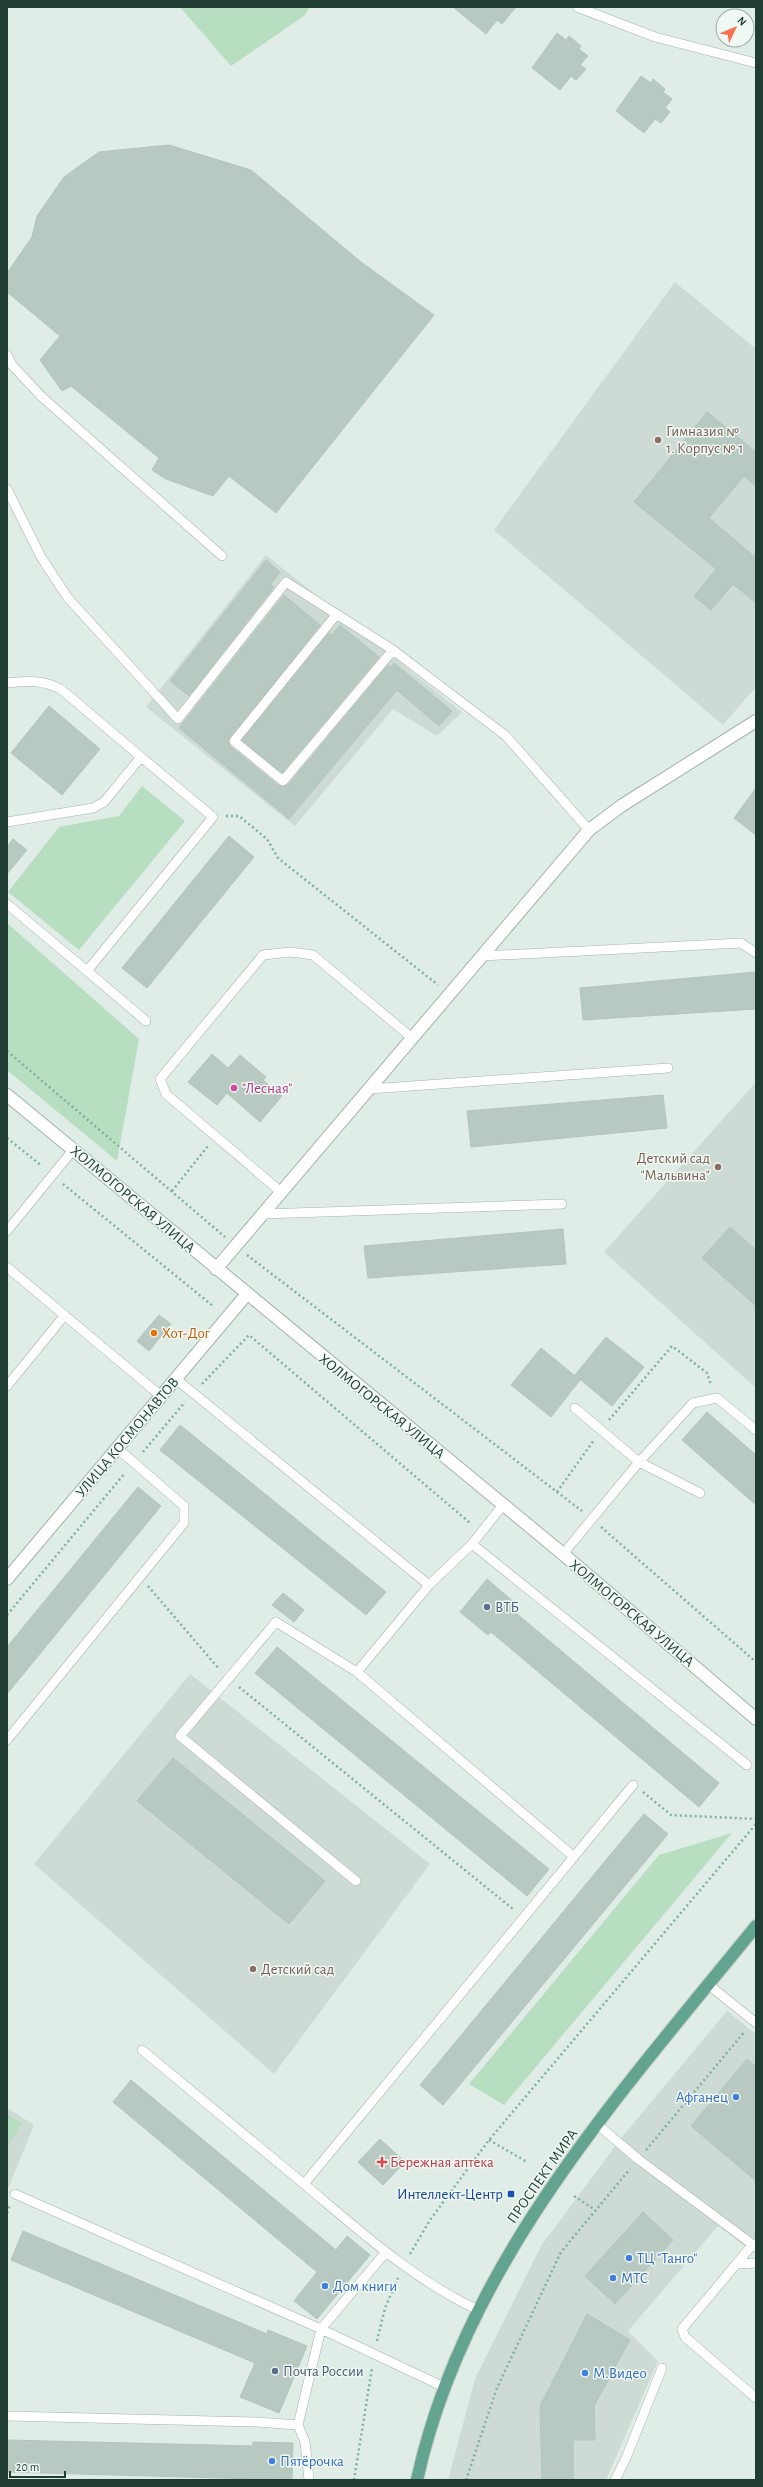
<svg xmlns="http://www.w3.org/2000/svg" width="763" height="2487" viewBox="0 0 763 2487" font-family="'Alegreya Sans',sans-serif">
	<rect width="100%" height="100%" fill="#e0ece6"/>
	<path fill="#cedbd5" d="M675,282l81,67v338l-33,38 -229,-195z
		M266,555l196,157 -25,24 -44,-27 -98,117 -149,-119z
		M756,1082v306l-152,-136z
		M190,1674l240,190 -156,210 -240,-210z
		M727,2011l29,23v217l-3,1 -35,-26 -90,105 30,30 -52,119h-158l27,-101 66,-133 81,-109z
		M7,2108l27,17 -27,66z"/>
	<path fill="#b7dec0" d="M180,7h130l-6,9 -73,50z
		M142,786l43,35 -106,129 -71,-58 51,-65 60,-11z
		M7,923l132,116 -22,122 -110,-91z
		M732,1833l-228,272 -35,-21 190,-229z
		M7,2114l15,9 -15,25z"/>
	<path fill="#b8c9c1" stroke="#b2c5bc" d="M453,7h63l-14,17 -5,-4 -11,14z
		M557,33l9,7 3,-4 12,10 -2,3 9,7 -8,9 6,4 -10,11 -5,-4 -11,14 -28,-22z
		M641,76l10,7 2,-4 12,10 -2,3 9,7 -7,9 5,4 -9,11 -6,-4 -11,14 -28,-22z
		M169,145l82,25 110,92 73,53 -158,198 -47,-37 -16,20 -47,-17 -14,-9 7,-12 -88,-72 -9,5 -22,-31 20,-24 -53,-44v-19l25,-36 5,-21 27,-39 35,-25z
		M707,412l49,40v34l-12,-10 -35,42 47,40v45l-23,-19 -22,26 -17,-14 22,-27 -82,-67z
		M266,560l14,12 -9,12 3,3 -85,109 -19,-15z
		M284,595l36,30 -92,115 2,6 49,40 9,-1 100,-120 2,2 4,-4 58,48 -13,15 -42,-36 -108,129 -110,-91z
		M340,625l39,32 -97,116 -40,-33 87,-107 3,2z
		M49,706l51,43 -38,46 -51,-42z
		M756,788v47l-22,-17z
		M229,836l25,21 -107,131 -25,-20z
		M13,839l14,11 -20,24v-27z
		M756,972v37l-173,11 -3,-32z
		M212,1054l16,14 12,-13 26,22 -3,3 19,16 -22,26 -33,-29 -10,12 -29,-23z
		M663,1095l4,33 -196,19 -4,-36z
		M730,1227l26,23v56l-54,-48z
		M563,1229l3,35 -198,14 -4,-32z
		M159,1315l12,9 -22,27 -12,-10z
		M606,1337l38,30 -32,39 -37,-31z
		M541,1348l39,32 -29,37 -40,-32z
		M707,1412l49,43v50l-74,-65z
		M180,1425l206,167 -20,23 -206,-165z
		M138,1487l23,19 -154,188v-47z
		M487,1579l28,24 -5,5 209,175 -20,24 -208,-175 -3,3 -28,-23z
		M283,1593l21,17 -10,12 -22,-17z
		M277,1647l272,222 -22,27 -272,-223z
		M173,1758l152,123 -36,43 -152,-123z
		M644,1814l24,20 -225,271 -23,-20z
		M747,2059l9,8v114l-65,-55z
		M131,2080l205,170 11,-14 23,19 -53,64 -23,-18 23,-29 -204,-170z
		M380,2139l25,23 -22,23 -25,-23z
		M643,2212l30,28 -58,64 -30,-28z
		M23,2231l244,103 1,-4 39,16 -28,67 -39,-16 15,-34 -244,-103z
		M587,2314l43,26 -36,66 1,34h-22v40h-31l-2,-74z
		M7,2440l246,6v-4l40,1 -1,37 -285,-8z"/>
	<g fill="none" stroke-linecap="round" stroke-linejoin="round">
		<g stroke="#a2b4ad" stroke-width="10">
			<path id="service" d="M577,7l78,30 101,26
				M7,355l5,10 30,32 180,159
				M7,489l34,68 27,41 110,121 108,-137 107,68 113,86 83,94
				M336,615l-102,126 49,40 110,-131
				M7,683c20,-2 36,-4 55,7l79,67
				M7,822l86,-14 11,-6 37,-45 72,60 -126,154 -80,-67
				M482,956l259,-13 15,10
				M87,971l59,50
				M369,1089l299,-21
				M281,1192l-115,-98 -6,-15 103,-124 27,-3 23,3 99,83
				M263,1214l299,-10
				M7,1231l66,-81
				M7,1267l154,129
				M176,1379l253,206
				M7,1386l58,-71
				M575,1408l64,54 61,31
				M472,1544l275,221
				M563,1554l76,-92 54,-59 24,-5 39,32
				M357,1672l72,-87 43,-41 31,-39
				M7,1740l177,-217v-17l-67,-58
				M356,1881l-176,-145 96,-114 81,50 216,184
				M709,1985l47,38
				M142,2050l162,134
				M598,2125l40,34 118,88
				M15,2194l306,135 123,58
				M753,2244l-71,85 3,8 71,61
				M736,2264l20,-1
				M478,2310c-66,-31 -119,-80 -174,-126l329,-399
				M7,2416l249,6 42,3
				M309,2480l-4,-38 -7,-17 23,-96 65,-77
				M615,2480l11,-22 36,-90"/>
		</g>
		<g stroke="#a2b4ad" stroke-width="14">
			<path id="minor" d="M216,1269l373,-439 32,-24 135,-85
				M7,1579l240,-285"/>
		</g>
		<g stroke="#a2b4ad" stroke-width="14">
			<path id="tertiary" d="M7,1095l556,459 193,165"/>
		</g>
		<g stroke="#c0c9c6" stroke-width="14">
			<path id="primary" d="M417,2480c47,-216 204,-387 339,-554"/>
		</g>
		<path stroke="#7eb19f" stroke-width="2.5" stroke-dasharray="2 3" stroke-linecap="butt" d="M226,816h13l28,23 11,19 160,127
			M7,1051l218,186
			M7,1138l35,28
			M63,1184l150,122
			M172,1191l36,-45
			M247,1255l335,256
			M202,1384l47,-49 221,188
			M609,1420l63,-74 35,27 4,12
			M143,1452l42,-50
			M557,1492l37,-52
			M601,1527l155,135
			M148,1586l71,83
			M7,1615l118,-142
			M239,1687l274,222
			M643,1792l28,23 85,4
			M489,2140l38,22
			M646,2150l99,-119
			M574,2196l20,13
			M7,2213l3,-8
			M410,2254l20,-34 59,-80 267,-316
			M377,2341l8,-33 13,-30
			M354,2480l18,-112
			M466,2480l31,-92 64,-136 69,-83"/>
		<use href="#service" stroke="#fff" stroke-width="9"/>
		<use href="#minor" stroke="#fff" stroke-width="12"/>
		<use href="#tertiary" stroke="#fff" stroke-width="12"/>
		<use href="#primary" stroke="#62a490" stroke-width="12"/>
	</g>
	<g fill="#8d6e63" stroke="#f0f8f4" stroke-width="1.5">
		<circle cx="658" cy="440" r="4"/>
		<circle cx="718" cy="1167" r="4"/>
		<circle cx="253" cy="1969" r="4"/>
	</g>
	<circle fill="#d1479c" stroke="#f0f8f4" stroke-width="1.5" cx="234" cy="1088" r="4"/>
	<circle fill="#e8710a" stroke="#f0f8f4" stroke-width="1.5" cx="154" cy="1333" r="4"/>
	<g fill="#5c6f8a" stroke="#f0f8f4" stroke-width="1.5">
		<circle cx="487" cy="1607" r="4"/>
		<circle cx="275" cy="2371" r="4"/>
	</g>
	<g fill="#3f7fe0" stroke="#f0f8f4" stroke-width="1.5">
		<circle cx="736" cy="2097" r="4"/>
		<circle cx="629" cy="2258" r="4"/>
		<circle cx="613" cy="2278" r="4"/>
		<circle cx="325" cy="2286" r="4"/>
		<circle cx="585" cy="2373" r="4"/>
		<circle cx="272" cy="2461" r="4"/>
	</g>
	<path fill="#e0444e" stroke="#f0f8f4" stroke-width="1.5" d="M380 2156h4v4h4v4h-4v4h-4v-4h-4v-4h4z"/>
	<rect fill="#1a4fb4" stroke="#f0f8f4" stroke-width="1.5" x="507" y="2190" width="8" height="8" rx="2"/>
	<g text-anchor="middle" stroke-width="3" stroke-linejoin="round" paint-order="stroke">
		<g font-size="15" fill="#785e54" stroke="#f0f8f4" text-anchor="start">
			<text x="666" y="436">Гимназия №<tspan x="666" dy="17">1. Корпус № 1</tspan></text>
			<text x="710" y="1163" text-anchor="end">Детский сад<tspan x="710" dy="17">"Мальвина"</tspan></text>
			<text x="261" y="1974">Детский сад</text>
		</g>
		<g font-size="15" fill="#b23c85" stroke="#f0f8f4" text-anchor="start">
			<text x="242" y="1093">"Лесная"</text>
		</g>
		<g font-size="15" fill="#1f3d33" stroke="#f0f8f4">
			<text transform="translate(133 1199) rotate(40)" y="5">ХОЛМОГОРСКАЯ УЛИЦА</text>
			<text transform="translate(382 1406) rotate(39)" y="5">ХОЛМОГОРСКАЯ УЛИЦА</text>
			<text transform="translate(127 1437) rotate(-50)" y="5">УЛИЦА КОСМОНАВТОВ</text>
			<text transform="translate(632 1613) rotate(40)" y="5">ХОЛМОГОРСКАЯ УЛИЦА</text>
			<text transform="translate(542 2176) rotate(-55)" y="5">ПРОСПЕКТ МИРА</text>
		</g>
		<g font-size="15" fill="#c56008" stroke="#f0f8f4" text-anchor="start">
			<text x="162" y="1338">Хот-Дог</text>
		</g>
		<g font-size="15" fill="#4e5e75" stroke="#f0f8f4" text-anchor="start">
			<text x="495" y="1612">ВТБ</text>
			<text x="283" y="2376">Почта России</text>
		</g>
		<g font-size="15" fill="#366cbe" stroke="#f0f8f4" text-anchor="start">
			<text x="728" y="2102" text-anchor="end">Афганец</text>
			<text x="637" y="2263">ТЦ "Танго"</text>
			<text x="621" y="2283">МТС</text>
			<text x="333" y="2291">Дом книги</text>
			<text x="593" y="2378">М.Видео</text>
			<text x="280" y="2466">Пятёрочка</text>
		</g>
		<g font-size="15" fill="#be3a42" stroke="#f0f8f4" text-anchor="start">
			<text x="390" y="2167">Бережная аптека</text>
		</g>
		<g font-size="15" fill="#164399" stroke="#f0f8f4" text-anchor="end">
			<text x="503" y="2199">Интеллект-Центр</text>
		</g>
	</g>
	<rect width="763" height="2487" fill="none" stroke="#1f3d33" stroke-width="16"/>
	<g transform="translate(735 28) rotate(46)"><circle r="19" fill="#f0f8f4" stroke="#9cada7"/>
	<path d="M0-3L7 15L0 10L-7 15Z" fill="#f97250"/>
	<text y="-6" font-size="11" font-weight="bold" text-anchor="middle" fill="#1f3d33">N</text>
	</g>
	<path d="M10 2471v6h55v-6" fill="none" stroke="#1f3d33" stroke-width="2"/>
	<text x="16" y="2471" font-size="12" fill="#1f3d33" stroke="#f0f8f4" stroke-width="3" paint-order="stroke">20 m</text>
</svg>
